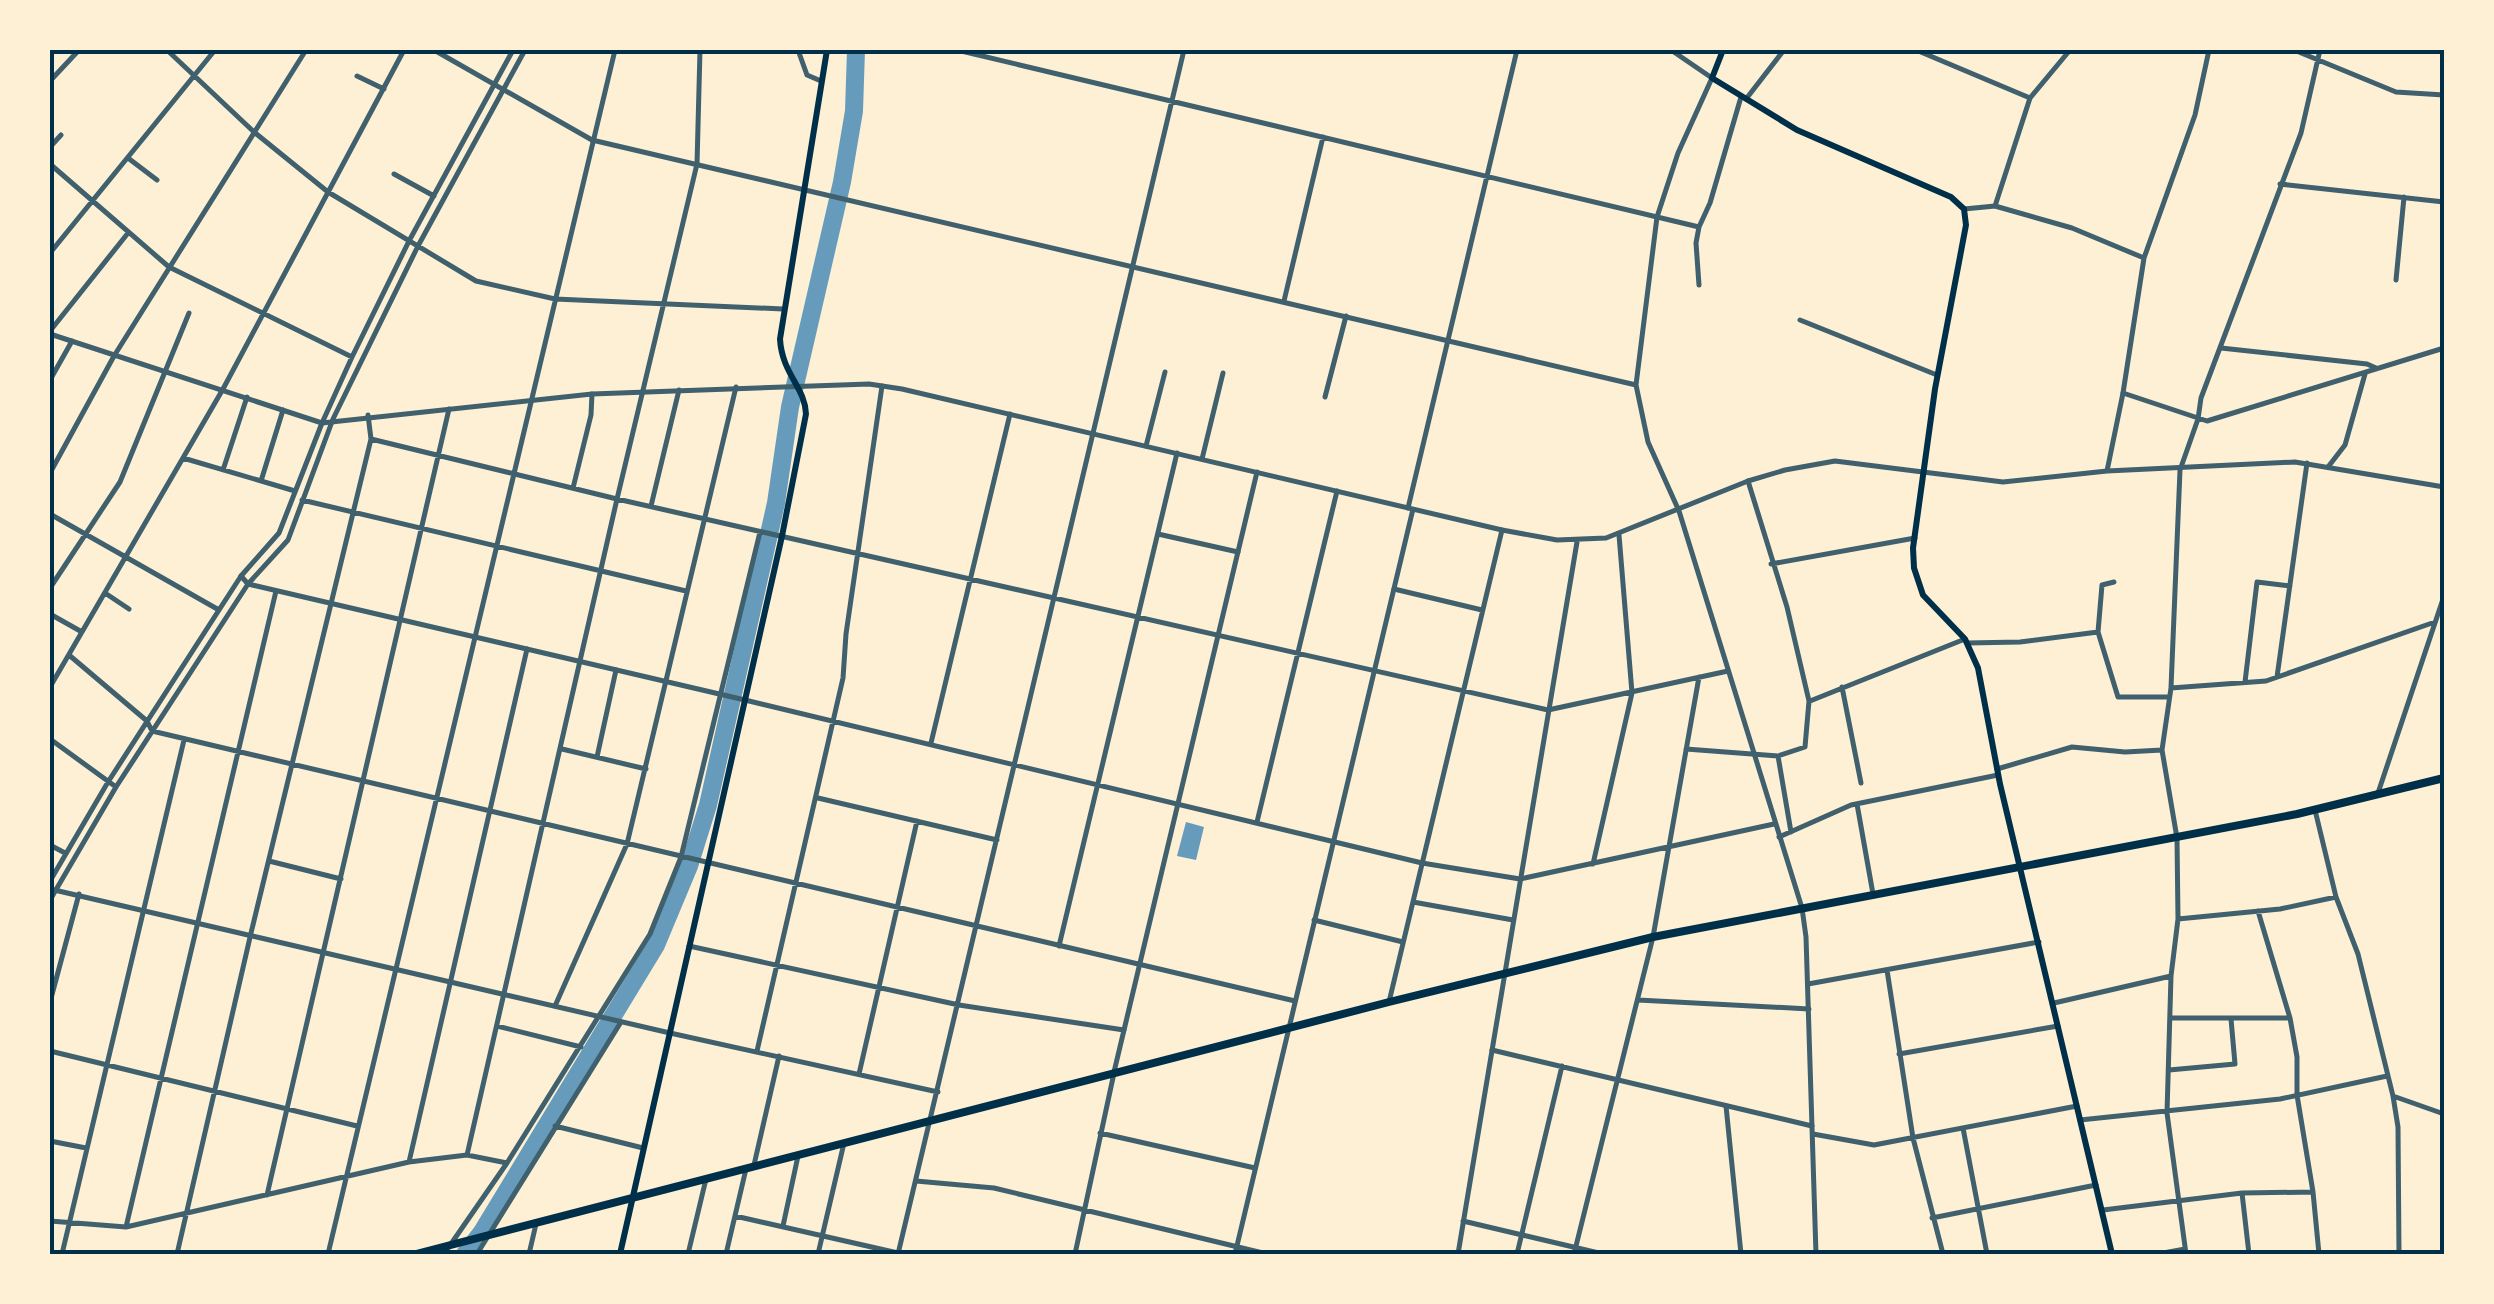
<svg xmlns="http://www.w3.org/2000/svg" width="2494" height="1304" viewBox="0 0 2494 1304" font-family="Raleway,sans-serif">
	<rect width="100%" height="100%" fill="#fdf0d5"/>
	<path fill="#669bbc" d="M1186,822l18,5 -8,33 -19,-4z"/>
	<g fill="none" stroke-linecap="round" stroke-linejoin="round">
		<path stroke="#669bbc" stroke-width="18" d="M465,1254l17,-22 174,-287 33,-79 19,-61 68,-302 14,-96 52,-225 12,-71 2,-61"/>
		<path stroke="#3f606c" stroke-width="5" d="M167,50l87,82 74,60 148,89 79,18 228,10
			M957,50l742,177
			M1671,50l41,28
			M1916,50l114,48
			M2294,50l102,42 48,3
			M357,76l27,13
			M1746,99l38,-49
			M50,147l11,-12
			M128,158l29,22
			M50,164l119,103 183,90
			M394,174l40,22
			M2280,184l164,18
			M50,253l165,-203
			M2396,280l8,-83
			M1699,285l-3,-42 3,-16 11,-24 31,-106
			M1284,301l39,-164
			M1800,320l137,55
			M50,331l78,-98
			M2221,348l146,16 9,4
			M50,380l22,-39
			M2123,393l84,28 237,-73
			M1325,397l21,-81
			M368,415l3,24 246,60 931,211 180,-39
			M1146,446l19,-74
			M183,458l112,33
			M1202,459l21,-86
			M2328,467l17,-22 20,-71
			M223,470l24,-73
			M50,473l64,-117
			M261,481l22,-71
			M573,488l18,-73 1,-21
			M302,500l384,91
			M651,506l28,-116
			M1408,508l109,-458
			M50,514l169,96
			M1158,534l80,18
			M1771,564l144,-26
			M2114,582l-12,3 -4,47 20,65h50
			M50,588l70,-106 69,-169
			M1394,589l88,21
			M105,593l24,16
			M50,614l32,18
			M1967,643l53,-1 78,-10
			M69,655l78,66 5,10 1143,270
			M2277,677l30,-214
			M2245,682l12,-100 33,4
			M50,687l173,-298 181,-339
			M1842,687l19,96
			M2171,688l95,-7 169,-59
			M745,700l677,163 98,16 254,-55
			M1810,701l155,-62
			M50,739l66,48
			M931,743l79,-329
			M562,749l84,20
			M1686,749l92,7 27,-9 4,-46 -22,-94 -39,-126
			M1778,756l13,76
			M597,757l19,-87
			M1997,769l75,-22 53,5 37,-2
			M2378,793l66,-197
			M818,798l179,42
			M1857,804l16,90
			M2315,810l21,87 22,57 35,142 5,31 1,127
			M1257,822l80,-331
			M1779,837l72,-32 147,-30
			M50,845l15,8
			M269,861l72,18
			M1593,864l39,-171 -13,-158
			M50,881l58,-99 111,-172 22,-34 38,-43 43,-110 30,-66 57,-116 104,-191
			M50,900l66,-113 132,-203 40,-44 45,-121 85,-173 107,-196
			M1413,902l100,18
			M2258,911l32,107 7,39v38l16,97
			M2178,919l102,-10 56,-12
			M1314,920l89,22
			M689,946l270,59 165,25
			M1059,946l118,-493
			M1887,970l26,168 30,116
			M1808,984l231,-42
			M1638,1000l171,9
			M50,1002l29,-108
			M1389,1002l113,-472
			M2054,1003l117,-27
			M555,1006l72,-162 109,-457
			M2170,1018h120
			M497,1026l84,21
			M670,1033l268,59
			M1492,1050l320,76
			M50,1051l307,75
			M757,1051l86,-373 3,-44 36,-248
			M1899,1054l159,-28
			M2169,1070l66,-6 -4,-45
			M859,1074l58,-253
			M2393,1096l51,18
			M2080,1120l200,-21 107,-23
			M555,1126l88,22
			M1963,1128l24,126
			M1100,1133l155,35
			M1813,1134l61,11 203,-39
			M50,1141l36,7
			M467,1155l150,-656 80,-335 3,-114
			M409,1162l118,-513
			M754,1165l25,-109
			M916,1181l78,7 273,66
			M2242,1193l7,61
			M267,1195l182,-786
			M2103,1210l139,-17 71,-1 6,62
			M735,1216l163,37
			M1932,1218l164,-33
			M50,1221l76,6 283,-65 58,-7 40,8
			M783,1226l15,-70
			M126,1227l150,-636
			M62,1254l122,-514
			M177,1254l74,-321 120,-494
			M328,1254l287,-1204
			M444,1254l63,-91 143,-229 31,-77 79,-325
			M477,1254l144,-232
			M529,1254l7,-30
			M688,1254l18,-75
			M726,1254l20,-85
			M818,1254l26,-111
			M898,1254l286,-1204
			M1075,1254l39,-181
			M1517,1254l45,-188
			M1574,1254l79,-317 46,-260
			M2158,1254l27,-5
			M2186,1254l-19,-141 4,-137 7,-57 -1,-81 -15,-88 9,-62 9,-218 18,-51 3,-21 100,-265 19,-83"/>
		<path stroke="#3f606c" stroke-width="5" d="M434,50l158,90 1044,245
			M798,50l9,25 14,6
			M1712,78l-34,75 -21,64 -21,168 12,57 31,69 123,397 4,29 10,317
			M50,81l29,-31
			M1995,206l35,-108 40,-48
			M1964,209l31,-3 77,22 72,30
			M50,334l272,89 270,-29 277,-10 33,5 600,141 55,10 49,-2 142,-57 37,-11 50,-9 168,21 104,-11 188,-9 149,25
			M114,356l192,-306
			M2107,471l16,-78 21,-135 51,-143 14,-65
			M241,576l7,8 497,116
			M50,889l620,144
			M1114,1072l143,-600
			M1726,1106l15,148
			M1463,1221l140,33
			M898,1253l5,1
			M1235,1254l178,-745
			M1458,1254l119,-712"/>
		<path stroke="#003049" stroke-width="6" d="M1723,50l-11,28 85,52 154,67 13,12 2,16 -31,164 -22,159 1,20 9,27 42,44 13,29 22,116 112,470
			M620,1254l162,-718 24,-122c-1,-27 -24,-40 -26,-75l47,-289"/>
		<path stroke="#003049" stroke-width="8" d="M416,1254l973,-252 264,-65 644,-123 147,-36"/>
	</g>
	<rect width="2494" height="1304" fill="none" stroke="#fdf0d5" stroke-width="105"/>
	<rect x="52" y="52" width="2390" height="1200" fill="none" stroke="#003049" stroke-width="4"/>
</svg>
